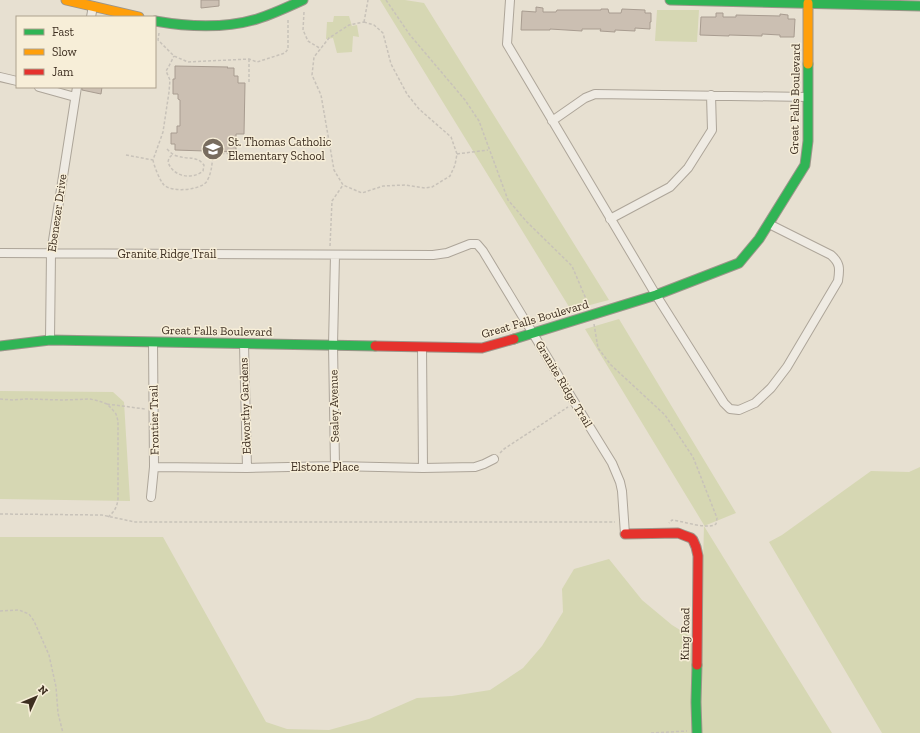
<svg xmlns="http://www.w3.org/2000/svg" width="920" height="733" viewBox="0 0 920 733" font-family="'Zilla Slab',serif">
	<rect width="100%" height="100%" fill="#e7e0d1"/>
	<path fill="#d6d7b3" d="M380,0h25l19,3 185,297 -38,10z
		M657,10h42l-2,32 -42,-1z
		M334,16h15l3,10 5,-1 2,12 -6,-1 -1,16 -15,1 -4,-15 -7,1 1,-17h6z
		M619,319l117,194 -32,13 128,207h-832v-196h163l103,185 21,7 42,1 40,-11 48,-21 35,-2 38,-6 33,-22 19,-22 21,-34 -1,-23 12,-20 35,-10 33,41 30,25 29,18 3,-118 -119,-196z
		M0,391l113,1 11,10 6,99 -130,-2z
		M920,467v266h-38l-113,-191 13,-7 89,-64 38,1z"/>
	<path fill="#cbbfb2" stroke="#a89c90" d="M201,0h18v6l-18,2z
		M536,7l7,1v4h13l1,-2h44v-1h7l1,4h12l1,-4 23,1v3h6v9h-1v7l-15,-1v3l-20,-1v2l-15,-1 1,-2h-19v2l-32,-2v1h-29l1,-19 14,1z
		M716,13h7v4h13v-2l44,1v-2l8,1v4h7l-1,18h-14v-2l-18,-1v2l-33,-1v1l-29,-1 1,-18h15z
		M175,66l53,1 -1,1h7v8h4v7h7l-1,51h-8v18l-61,-2v-6h-4v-11h6v-7h3v-26l-2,-1v-5h-5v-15h2z
		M82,87h20l-1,7 -19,-4z"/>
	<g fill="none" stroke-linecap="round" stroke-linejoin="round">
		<g stroke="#ada599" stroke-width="10">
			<path id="street" d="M510,0l-3,44 149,251 68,108 6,6 9,1 16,-7 16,-15 16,-21 51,-86c2,-13 2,-18 -7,-26l-62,-31
				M91,17l2,-11
				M0,77l17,4
				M39,87l36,10
				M552,121l33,-23 10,-4 213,3
				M610,219l60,-32 18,-19 24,-38 -1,-35
				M0,253l433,2 14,-2 23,-9h7l6,7 92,152 37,60 8,19 2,9 3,43
				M50,340l1,-87 26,-166
				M244,344l3,124
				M422,347l1,121
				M335,466l-2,-121 2,-90
				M154,467l93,1 88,-2 88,2 52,-1 9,-3 10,-5
				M151,497l3,-30 -1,-125"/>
		</g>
		<g stroke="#9c958a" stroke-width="11">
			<path id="fast" d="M670,0l250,6
				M155,21c34,6 68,8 102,-2 16,-5 31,-12 46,-19
				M514,339l142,-44 83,-32 20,-24 46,-74 3,-24v-77
				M0,346l50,-6 325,6
				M697,665l-1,37 1,31"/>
		</g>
		<g stroke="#9c958a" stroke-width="11">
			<path id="slow" d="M66,0l73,17
				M808,3v61"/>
		</g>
		<g stroke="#9c958a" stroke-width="11">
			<path id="jam" d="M375,346l107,2 32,-9
				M625,534l53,-1 5,2 8,3 2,2 3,7 2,9 -1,109"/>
		</g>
		<path stroke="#c8c2b9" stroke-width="1.5" stroke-dasharray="3 2" stroke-linecap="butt" d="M386,0l24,35 55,65 14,21 29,79 19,22 45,44 17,40
			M304,12l-1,18 5,11 13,8
			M364,22l10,3 9,8 8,31 16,30 12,15 32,28 6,17 -2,11 -5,11 -18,11 -7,1 -20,-3 -22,1 -21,7 -19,-8 -9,-15 -13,-75 -9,-20 2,-18 15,-19 20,-13z
			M364,22l4,-22
			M159,33l-1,7 16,16 14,6 61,-3 8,3 28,-9 3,-4v-29
			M249,59v24
			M167,149c3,3 6,6 10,7 12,4 19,-1 27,9l-1,6c-11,9 -30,6 -35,-9l1,-4 4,-4
			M457,154l31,-4
			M126,155l27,5 10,-28 6,-40 1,-12 -4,-9 3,-5 5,-10
			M153,160c1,6 7,21 11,25 8,8 38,5 43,-4 5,-9 5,-18 6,-27l24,-1
			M330,246l2,-45 11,-16
			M594,324l4,24 13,17 54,50 28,42 24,61 -1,6c-9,6 -33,-3 -44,-4l-3,3
			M0,399l13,1 13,-1 38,1 26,-1 9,2 8,3 5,5 4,5 2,7v78c-1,8 -3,12 -10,18
			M107,404l38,5
			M500,453l4,-4 64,-42
			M0,514l102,1 33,7h480
			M0,611l19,-1 10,4 5,7 15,34 7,32 2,26 5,20
			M651,733l36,-2"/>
		<use href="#street" stroke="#efebe3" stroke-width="8"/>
		<use href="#fast" stroke="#30b455" stroke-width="9"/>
		<use href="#slow" stroke="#ff9f0a" stroke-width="9"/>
		<use href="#jam" stroke="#e5322d" stroke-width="9"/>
	</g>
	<defs>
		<g id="school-disc" transform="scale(1.15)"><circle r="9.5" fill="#786c5e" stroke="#f7eed8"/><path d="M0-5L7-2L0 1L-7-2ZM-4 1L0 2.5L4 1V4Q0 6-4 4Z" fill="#fff"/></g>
	</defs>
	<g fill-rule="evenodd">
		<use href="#school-disc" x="213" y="149"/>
	</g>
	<g text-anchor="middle" stroke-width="3" stroke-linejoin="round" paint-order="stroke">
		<g font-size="12" fill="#3d2e20" stroke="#f7eed8">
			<text transform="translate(795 99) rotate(-89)" y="4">Great Falls Boulevard</text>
			<text transform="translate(57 213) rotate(-82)" y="4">Ebenezer Drive</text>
			<text x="167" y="258">Granite Ridge Trail</text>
			<text transform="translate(535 319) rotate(-16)" y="4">Great Falls Boulevard</text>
			<text transform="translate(217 331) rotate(1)" y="4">Great Falls Boulevard</text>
			<text transform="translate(564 384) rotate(59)" y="4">Granite Ridge Trail</text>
			<text transform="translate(245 406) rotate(-92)" y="4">Edworthy Gardens</text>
			<text transform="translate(334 406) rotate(-91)" y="4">Sealey Avenue</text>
			<text transform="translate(154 420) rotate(-91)" y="4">Frontier Trail</text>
			<text x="325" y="471">Elstone Place</text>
			<text transform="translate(685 634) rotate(-89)" y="4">King Road</text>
		</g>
		<g font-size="12" fill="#3d2e20" stroke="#f7eed8" text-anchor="start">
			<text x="228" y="146">St. Thomas Catholic<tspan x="228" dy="14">Elementary School</tspan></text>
		</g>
	</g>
	<rect x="16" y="16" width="140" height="72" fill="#f7eed8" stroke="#ada18e"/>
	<rect x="24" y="29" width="20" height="6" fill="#30b455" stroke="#ada18e"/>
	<text x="52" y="36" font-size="12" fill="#3d2e20">Fast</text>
	<rect x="24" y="49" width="20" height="6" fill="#ff9f0a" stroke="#ada18e"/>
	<text x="52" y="56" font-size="12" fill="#3d2e20">Slow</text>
	<rect x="24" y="69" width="20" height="6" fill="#e5322d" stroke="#ada18e"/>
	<text x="52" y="76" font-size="12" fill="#3d2e20">Jam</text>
	<g transform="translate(36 697) rotate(46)" stroke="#f7eed8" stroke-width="3" paint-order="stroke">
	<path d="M0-3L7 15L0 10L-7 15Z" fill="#3d2e20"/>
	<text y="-6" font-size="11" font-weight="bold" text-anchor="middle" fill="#3d2e20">N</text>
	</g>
</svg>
